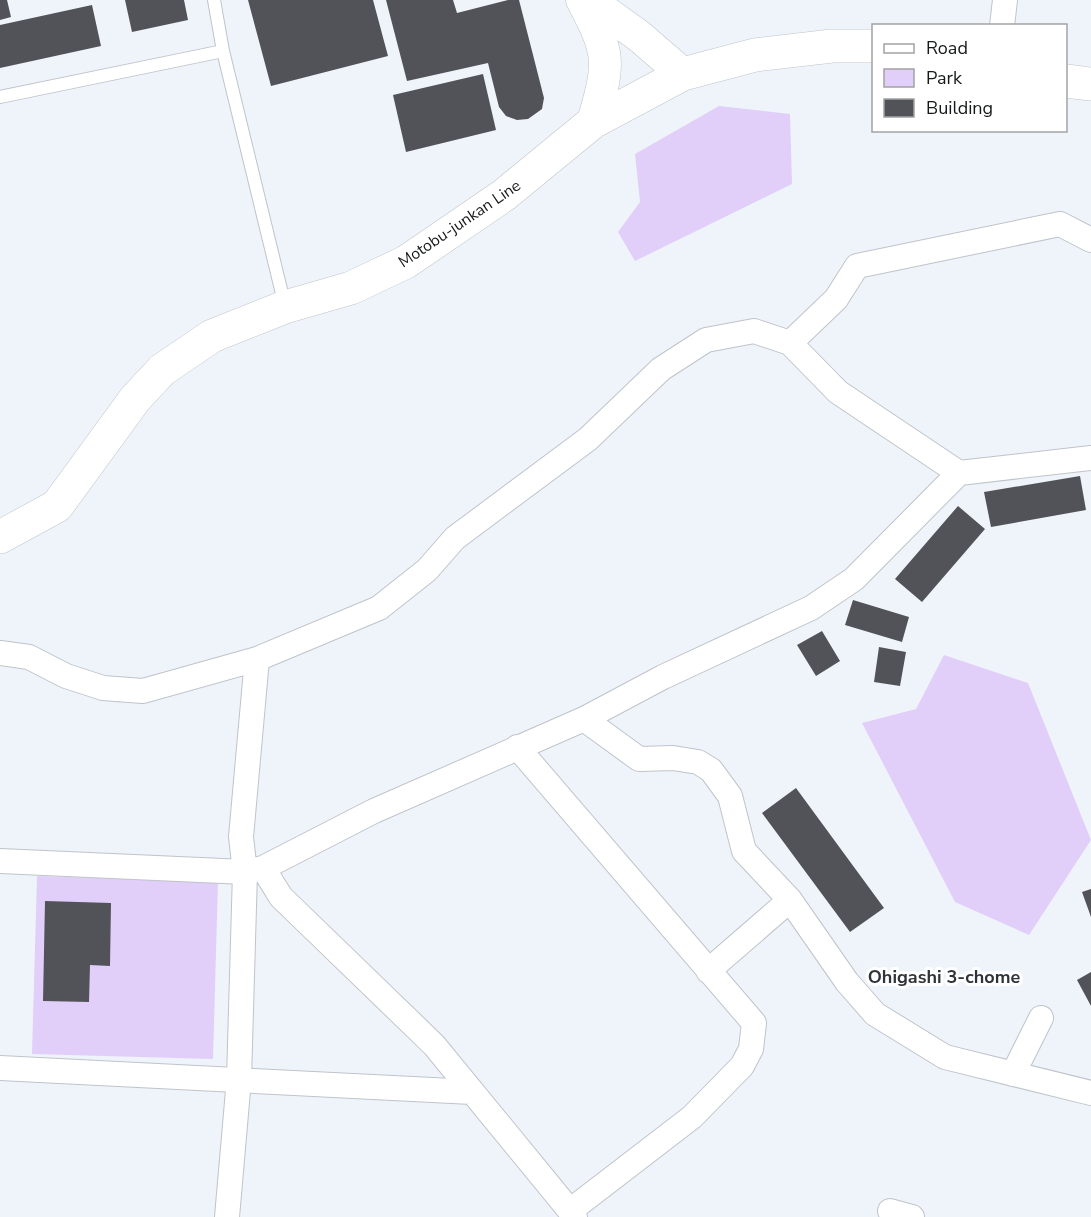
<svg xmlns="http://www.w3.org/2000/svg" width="1091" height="1217" viewBox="0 0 1091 1217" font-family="'Nunito Sans',sans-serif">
	<rect width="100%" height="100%" fill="#eff4fa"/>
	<path fill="#e1cffa" d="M719,106l71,8 2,70 -157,77 -17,-29 22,-30 -5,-48z
		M944,655l84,28 63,157 -62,95 -74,-33 -93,-179 54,-14z
		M37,876l181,6 -5,177 -181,-5z"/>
	<path fill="#515358" d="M0,0h7l4,17 -11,3z
		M125,0h59l4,20 -56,12z
		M248,0h125l15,56 -117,30z
		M386,0h67l4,13 51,-13h11l25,98 -2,11 -14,10 -11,1 -11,-4 -7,-9 -11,-44 -81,18z
		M92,5l9,41 -101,22v-43z
		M483,74l13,56 -90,22 -13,-57z
		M1080,476l6,34 -95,17 -7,-35z
		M958,506l27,23 -63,73 -27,-23z
		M853,600l56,17 -7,25 -57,-17z
		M822,631l18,30 -24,15 -19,-31z
		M879,647l27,5 -6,34 -26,-4z
		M796,788l88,120 -34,24 -88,-119z
		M1091,889v28l-9,-25z
		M45,901l66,2 -1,63 -20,-1 -1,37 -46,-1z
		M1091,972v34l-14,-26z"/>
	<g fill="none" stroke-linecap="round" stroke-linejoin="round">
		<g stroke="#bfc4ca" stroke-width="14">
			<path id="service" d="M214,0l9,51 62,255
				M0,97l223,-46"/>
		</g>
		<g stroke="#bfc4ca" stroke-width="26">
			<path id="minor" d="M1002,26l3,-26
				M790,343l46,-44 21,-33 203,-42 31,16
				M0,653l29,4 37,19 37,12 40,3 114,-32 122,-51 48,-38 28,-32 133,-99 73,-70 45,-29 48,-9 36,12 48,49 121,81
				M584,719l55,40 34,-1 25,4 13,8 19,26 14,55 46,49 57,82 28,32 70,43 146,36
				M517,747l237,276 -3,26 -9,17 -50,51 -121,93
				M0,861l245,11 18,-4 18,29 153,148 141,172
				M263,868l111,-57 210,-92 79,-42 148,-69 43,-29 105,-106 132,-15
				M708,971l82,-71
				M0,1068l472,24
				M1013,1074l28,-56
				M890,1211l22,6
				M227,1217l12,-138 6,-207 -4,-35 16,-178"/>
		</g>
		<g stroke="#bfc4ca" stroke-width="33">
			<path id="tertiary" d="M582,0c29,54 28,63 11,122
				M589,0l50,36 44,38"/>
		</g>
		<g stroke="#bfc4ca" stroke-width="34">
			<path id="primary" d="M1066,81l25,3
				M0,537l57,-31 78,-107 27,-29 50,-34 73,-29 66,-19 55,-26 98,-67 89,-73 90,-48 72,-19 77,-9h42"/>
		</g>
		<use href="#service" stroke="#fff" stroke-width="12"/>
		<use href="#minor" stroke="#fff" stroke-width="24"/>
		<use href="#tertiary" stroke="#fff" stroke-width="32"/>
		<use href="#primary" stroke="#fff" stroke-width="33"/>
	</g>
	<g text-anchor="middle" stroke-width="6" stroke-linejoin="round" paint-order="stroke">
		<g font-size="16" fill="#161819" stroke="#fff">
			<text transform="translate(459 223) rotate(-34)" y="6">Motobu-junkan Line</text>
		</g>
		<g font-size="18" font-weight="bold" fill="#303438" stroke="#fff">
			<text x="944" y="983">Ohigashi 3-chome</text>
		</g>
	</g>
	<rect x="872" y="24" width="195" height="108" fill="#ffffff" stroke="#a2a3a3" stroke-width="1.5"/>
	<rect x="884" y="44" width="30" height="9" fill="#ffffff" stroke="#a2a3a3" stroke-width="1.5"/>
	<text x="926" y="54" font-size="18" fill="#161819">Road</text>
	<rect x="884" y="69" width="30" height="18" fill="#e1cffa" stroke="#a2a3a3" stroke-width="1.5"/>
	<text x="926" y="84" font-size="18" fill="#161819">Park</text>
	<rect x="884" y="99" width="30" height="18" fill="#515358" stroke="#a2a3a3" stroke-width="1.5"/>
	<text x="926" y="114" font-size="18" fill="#161819">Building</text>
</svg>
